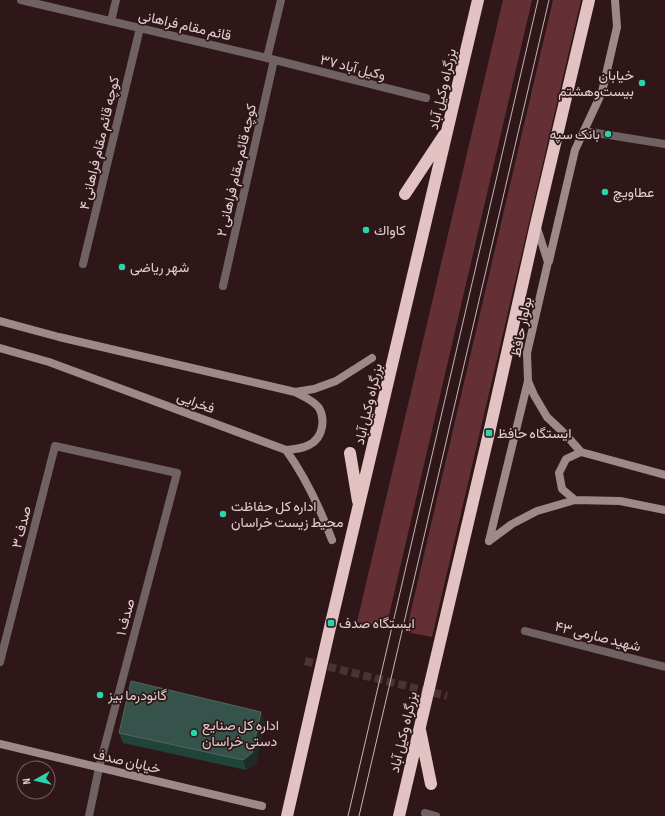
<svg xmlns="http://www.w3.org/2000/svg" width="665" height="816" viewBox="0 0 665 816" font-family="'Sofia Sans Condensed',Vazirmatn,sans-serif">
	<rect width="100%" height="100%" fill="#2f1719"/>
	<path fill="#643035" d="M503,0h29l-146,628 -29,-6z
		M553,0h28l-149,637 -26,-5z"/>
	<g fill="none" stroke-linecap="round" stroke-linejoin="round">
		<path stroke="#4a3334" stroke-width="8" stroke-dasharray="8 4" stroke-linecap="butt" d="M305,661l142,35"/>
		<path stroke="#706263" stroke-width="8" d="M21,0l246,58 159,40
			M111,21l5,-21
			M267,58l14,-58
			M584,131l81,13
			M83,264l57,-236
			M223,286l51,-226
			M525,631l140,36
			M0,662l55,-216 122,27 -78,295 -10,48
			M425,813l11,3"/>
		<path stroke="#9e898a" stroke-width="8" d="M536,225l12,37 -21,91 1,28 6,14 13,22 19,18 15,17 84,23
			M549,261l26,-111 27,-58 15,-65 -2,-27
			M0,321l59,16 236,55 19,-3 22,-8 36,-23
			M0,348l49,14 237,88c20,28 34,58 46,90
			M286,450c17,-1 33,-5 36,-23 1,-6 0,-14 -3,-19 -6,-8 -15,-11 -24,-16
			M575,500l-13,-11 -3,-16 7,-14 15,-7
			M489,541l23,-17 25,-13 38,-11 45,1 45,9
			M489,541l39,-160
			M0,744l262,62"/>
		<path stroke="#e3c2c3" stroke-width="12" d="M405,194l39,-59
			M350,453l8,48
			M420,730l11,54
			M287,816l44,-193 147,-623
			M399,816l90,-383 47,-209 53,-224"/>
		<path stroke="#c6b4b5" stroke-width="1" d="M348,816l190,-816
			M359,816l190,-816"/>
	</g>
	<path fill="#20443a" d="M265,723l-9,41 -10,6 -123,-27 -4,-10z"/>
	<path fill="#1e2c26" d="M261,712l4,11 -9,41 -10,6 -3,-10z"/>
	<path fill="#35534a" stroke="#50675f" d="M131,681l130,31 -9,41 -9,7 -124,-27z"/>
	<g fill="#29d5ad" stroke="#2f1719" stroke-width="1.5">
		<circle cx="642" cy="83" r="4"/>
		<circle cx="608" cy="134" r="4"/>
		<circle cx="605" cy="192" r="4"/>
		<circle cx="366" cy="230" r="4"/>
		<circle cx="122" cy="267" r="4"/>
		<rect x="485" y="429" width="8" height="8" rx="2"/>
		<circle cx="223" cy="514" r="4"/>
		<rect x="327" y="619" width="8" height="8" rx="2"/>
		<circle cx="100" cy="695" r="4"/>
		<circle cx="194" cy="733" r="4"/>
	</g>
	<g text-anchor="middle" stroke-width="3.5" stroke-linejoin="round" paint-order="stroke">
		<g font-size="14" fill="#e0cfcf" stroke="#2f1719">
			<text transform="translate(185 25) rotate(13)" y="5">قائم مقام فراهانی</text>
			<text transform="translate(353 67) rotate(14)" y="5">۳۷ وکیل آباد</text>
			<text transform="translate(442 89) rotate(-77)" y="5">بزرگراه وکیل آباد</text>
			<text transform="translate(99 143) rotate(-77)" y="5">کوچه قائم مقام فراهانی ۴</text>
			<text transform="translate(236 170) rotate(-77)" y="5">کوچه قائم مقام فراهانی ۲</text>
			<text transform="translate(521 327) rotate(-79)" y="5">بولوار حافظ</text>
			<text transform="translate(196 402) rotate(21)" y="5">فخرایی</text>
			<text transform="translate(368 404) rotate(-77)" y="5">بزرگراه وکیل آباد</text>
			<text transform="translate(21 527) rotate(-76)" y="5">صدف ۳</text>
			<text transform="translate(125 617) rotate(-75)" y="5">صدف ۱</text>
			<text transform="translate(598 636) rotate(14)" y="5">شهید صارمی ۴۳</text>
			<text transform="translate(403 732) rotate(-77)" y="5">بزرگراه وکیل آباد</text>
			<text transform="translate(127 761) rotate(13)" y="5">خیابان صدف</text>
		</g>
		<g font-size="14" fill="#e0cfcf" stroke="#2f1719" text-anchor="start">
			<text x="634" y="80" text-anchor="end">خیابان<tspan x="634" dy="16">بیست‌و‌هشتم</tspan></text>
			<text x="600" y="139" text-anchor="end">بانک سپه</text>
			<text x="613" y="197">عطاویچ</text>
			<text x="374" y="235">كاواك</text>
			<text x="130" y="272">شهر ریاضی</text>
			<text x="497" y="438">ایستگاه حافظ</text>
			<text x="231" y="511">اداره کل حفاظت<tspan x="231" dy="16">محیط زیست خراسان</tspan></text>
			<text x="339" y="628">ایستگاه صدف</text>
			<text x="108" y="700">گانودرما بیز</text>
			<text x="202" y="730">اداره کل صنایع<tspan x="202" dy="16">دستی خراسان</tspan></text>
		</g>
	</g>
	<g transform="translate(36 780) rotate(262)"><circle r="19" fill="#2f1719" stroke="#766162"/>
	<path d="M0-3L7 15L0 10L-7 15Z" fill="#29d5ad"/>
	<text y="-6" font-size="11" font-weight="bold" text-anchor="middle" fill="#e0cfcf">N</text>
	</g>
</svg>
